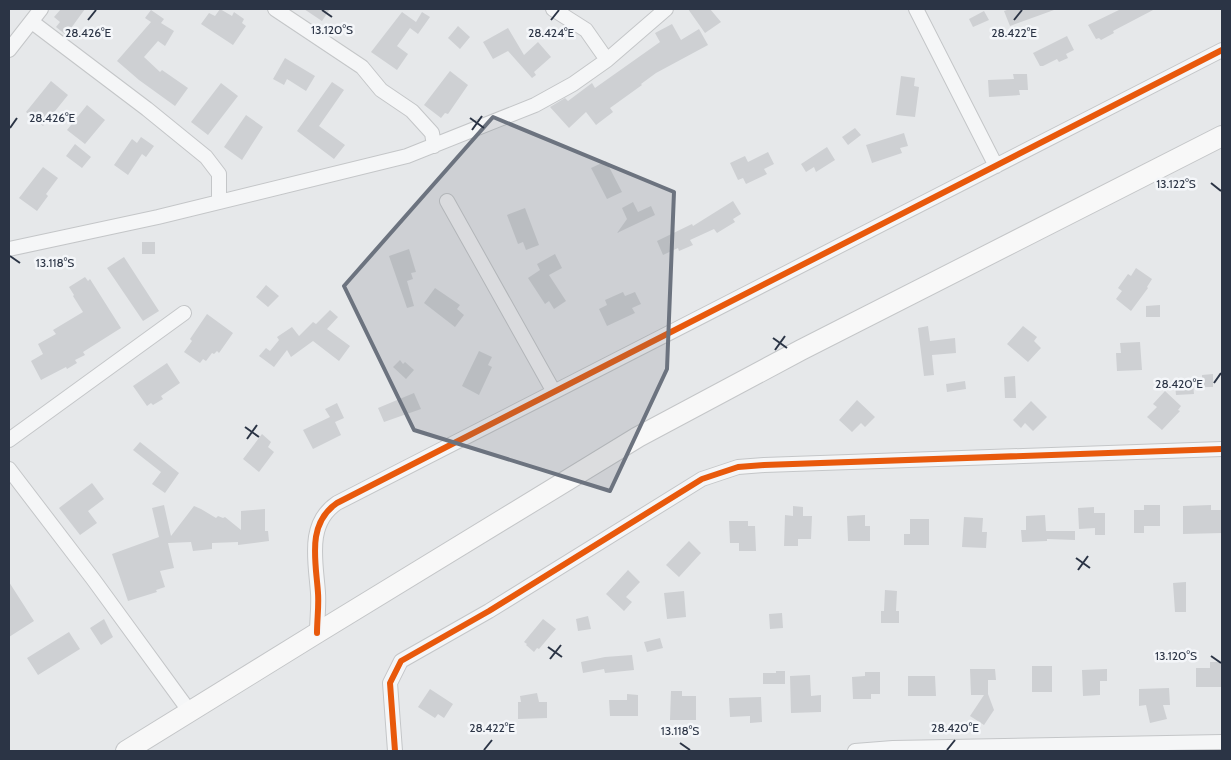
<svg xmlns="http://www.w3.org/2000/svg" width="1231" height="760" viewBox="0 0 1231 760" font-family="Cabin,sans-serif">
	<rect width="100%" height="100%" fill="#e6e8ea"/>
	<path fill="#ced0d3" d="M61,9h24l-19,26 -10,-8 4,-5 -6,-5z
		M220,9l12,7 2,-4 10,7 -2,4 4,3 -13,19 -32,-21 8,-11 6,3z
		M304,9h26l-8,12z
		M688,9h22l11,13 -16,11z
		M1010,9h44v1l-44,16 -6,-15z
		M1121,9h34l-42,22 1,2 -13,7 -2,-2 -3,1 -8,-14z
		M151,10l13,9 -3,4 13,8 -9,15 -7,-5 -14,16 16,15 2,-2 26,18 -13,18 -36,-26 -22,-19 34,-39 -6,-4z
		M984,11l5,9 -16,7 -4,-8z
		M402,12l14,10 6,-10 8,5 -12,17 -8,-6 -13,18 11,8 -11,16 -26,-18z
		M672,24l9,16 18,-11 9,16 -52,28 -15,11 1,1 -32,23 3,4 -17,13 -10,-13 -17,16 -19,-21 15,-9 3,3 24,-18 3,5 65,-46 -5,-9z
		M458,26l12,11 -10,12 -12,-11z
		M508,28l16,27 14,-13 13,15 -17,15 2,3 -4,3 -24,-27 -15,8 -10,-17z
		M1067,36l7,14 -8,4 2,4 -9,4 -2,-3 -14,7h-3l-7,-13z
		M285,58l30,18 -9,15 -19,-12 -3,6 -11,-6z
		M450,71l18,14 -20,29 -3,-1 -4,5 -17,-13z
		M1013,74h14l1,16h-9l1,5 -31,2 -1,-17 26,-1z
		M901,76l14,2 -1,8 5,1 -4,30 -19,-2z
		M51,81l17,14 -25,31 -17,-14z
		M332,82l12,8 -25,36 26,19 -11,14 -37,-28z
		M221,83l17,13 -30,39 -17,-13z
		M87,105l18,15 -20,24 -18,-14z
		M246,115l17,12 -21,33 -18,-13z
		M855,128l6,7 -13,10 -6,-8z
		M904,133l4,13 -8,2 2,5 -30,10 -6,-18z
		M141,137l13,9 -8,11 -4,-3 -14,21 -14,-10 18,-26 5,4z
		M75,144l16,13 -9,11 -16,-12z
		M827,147l8,13 -19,12 -2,-5 -8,5 -5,-8z
		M768,152l6,12 -10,5 3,5 -21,10 -3,-6 -5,2 -8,-17 15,-7 3,6z
		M606,161l16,31 -15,7 -16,-31z
		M43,167l15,11 -12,16 2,2 -11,15 -18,-13z
		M733,201l8,13 -8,5 2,3 -18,11 -3,-4 -24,11 3,5 -14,6 -1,-3 -15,7 -6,-14 35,-17 1,2z
		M633,202l5,10 13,-6 4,9 -38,18 10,-14 -5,-11z
		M525,208l14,37 -13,5 -3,-8 -5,2 -11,-29z
		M142,242h13v12h-13z
		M409,249l7,23 -5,1 2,6 -6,2 7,25 -7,2 -18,-52z
		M555,254l7,14 -13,7 17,26 -12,8 -5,-8 -4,3 -17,-26 12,-8 -3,-6z
		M124,257l35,54 -16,10 -36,-53z
		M1136,268l16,11 -5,8 1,1 -17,23 -15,-12 6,-8 -4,-3 10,-14 3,2z
		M85,277l3,4 2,-2 31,49 -38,24 2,3 -10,5 2,3 -10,6 -1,-2 -25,13 -10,-19 12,-7 -5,-10 18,-10 -3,-4 30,-18 -10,-16 1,-1 -5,-8z
		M266,285l13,11 -11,11 -12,-10z
		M435,288l25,17 -3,4 7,6 -9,12 -31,-24z
		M623,292l2,4 10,-4 6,12 -9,4 3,5 -28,13 -8,-17 8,-4 -2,-5z
		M1160,305v12h-14v-11z
		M330,310l8,7 -11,12 23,17 -11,15 -26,-20 -22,16 -4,-7 -13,17 -15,-11 7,-8 4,3 9,-11 -2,-3 15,-10 7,9 14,-14 3,2z
		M207,314l26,19 -14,20 -2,-2 -3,3 -2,-1 -6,8 -3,-2 -3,4 -16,-11 8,-11 -2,-2z
		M928,326l2,15 25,-3 1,15 -24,2 2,20 -10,1 -6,-48z
		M1023,326l14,11 -3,4 7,7 -13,14 -21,-18z
		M1140,342l2,28 -25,1 -1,-18h5l-1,-10z
		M479,351l13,6 -4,8 4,2 -13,28 -17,-9z
		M400,360l3,4 2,-2 9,8 -8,9 -13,-12z
		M167,363l13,20 -19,13 2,3 -10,6 -2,-2 -4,3 -14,-20z
		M1213,374v13h-11v-12z
		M1015,376l1,22h-11l-1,-21z
		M965,381l1,8 -19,3 -1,-8z
		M1193,384l1,10 -18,1 -1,-10z
		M1165,391l16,15 -3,4 2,1 -18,19 -15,-13 10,-10 -4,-3z
		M414,393l7,16 -37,13 -6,-14z
		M857,400l18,17 -10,10 -4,-4 -9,9 -13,-12z
		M1031,401l16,16 -14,14 -8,-8 -4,5 -8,-8z
		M337,403l7,15 -9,4 6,13 -28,14 -10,-19 27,-13 -5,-8z
		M262,434l9,8 -3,5 6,5 -15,20 -16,-13z
		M140,442l39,31 -14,20 -13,-9 9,-12 -28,-22z
		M92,483l12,16 -16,12 9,12 -17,12 -21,-27z
		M164,505l7,31 23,-30 7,3 15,9 2,-2 5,2 2,-1 16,13v-19l24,-2v22h3l1,10 -31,4v-3l-26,1v6l-19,2 -2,-9 -23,1 6,25 -14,3 5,16 -9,3 1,2 -29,9 -16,-47 47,-17 -7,-29z
		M1144,505h16v21h-16v7h-10v-23h10z
		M1211,505v5h11v23l-39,1v-28z
		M793,506l10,1v9h9l-1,23h-13v7h-14l1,-31 8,1z
		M1094,507v6h11v22h-10v-7l-16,1 -1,-21z
		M865,515v11h5v15h-22l-1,-25z
		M1045,515l1,16h29v9l-28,-1v2l-25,1 -1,-12h5v-14z
		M964,517l19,1 -1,14h5l-1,16 -24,-1z
		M910,519h19v26h-25v-11h6z
		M729,521h19v5h7l1,25h-17v-8h-9z
		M689,541l12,12 -22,24 -13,-12z
		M628,570l12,12 -14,15 6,5 -8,9 -18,-17z
		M9,582l25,39 -25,16z
		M1186,582v30h-11l-2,-29z
		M885,590l12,1 -1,20h3v12h-18v-12h3z
		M684,591l2,26 -19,2 -3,-26z
		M782,613l1,15 -13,1 -1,-15z
		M588,616l3,13 -13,2 -2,-12z
		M104,619l9,18 -12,8 -11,-17z
		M543,619l13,10 -17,20 -2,-1 -3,4 -8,-7 1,-1 -3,-2z
		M69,632l11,17 -42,26 -11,-17z
		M660,638l3,10 -16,4 -3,-10z
		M632,655l2,15 -29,3 -1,-4 -21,4 -2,-11 24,-5z
		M1210,662h12v25h-26v-19h14z
		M1032,666h20v26h-20z
		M970,669h25l1,11h-8v14l6,16 -10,15 -14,-9 14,-21h-13z
		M1107,669v12h-7v14l-17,1 -1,-26z
		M776,671h9v13h-22v-11h13z
		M865,672h15v22h-9v5h-18l-1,-22 13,-1z
		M810,675l1,21 10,-1v17l-30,1 -1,-37z
		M908,676h27l1,20h-28z
		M1169,688l1,17h-7l4,14 -17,4 -4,-18 -7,1v-17z
		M430,689l23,15 -9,14 -6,-4 -3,4 -17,-11z
		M671,691h11v5h14v24h-26z
		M537,693l2,9h8v16l-29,1v-17h3l-1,-6z
		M627,694l11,1v21h-28l-1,-16h18z
		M761,697l1,25 -12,1v-7l-20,1 -1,-19z"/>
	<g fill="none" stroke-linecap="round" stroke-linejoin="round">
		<g stroke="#c4c6c8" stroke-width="16">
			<path id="street" d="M275,9l87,58 19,23 31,21 20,22 2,13
				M553,9l33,21 21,30
				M916,9l80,157
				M32,22l115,87 59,48 13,17v28
				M9,50l32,-41
				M447,201l107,191
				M9,249l149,-32 249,-61 128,-51 38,-21 34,-24 59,-51
				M9,440l175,-127
				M9,469l84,110 97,133
				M317,633c0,-13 2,-27 1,-40 -2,-31 -12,-69 19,-90l885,-453
				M395,751l-5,-68 11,-22 88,-50 213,-132 36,-12 26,-2 458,-16
				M855,751l38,-3 329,-6"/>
		</g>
		<g stroke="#c4c6c8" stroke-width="22">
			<path id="secondary" d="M126,751l191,-118 321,-196 163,-87 421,-214"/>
		</g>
		<use href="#street" stroke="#f5f6f7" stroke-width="14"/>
		<use href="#secondary" stroke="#f8f8f8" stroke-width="20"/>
		<g stroke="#f4f6f9" stroke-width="9">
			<path id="cycleway" d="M317,633c0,-13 2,-27 1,-40 -2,-31 -12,-69 19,-90l885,-453
				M395,751l-5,-68 11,-22 88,-50 213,-132 36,-12 26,-2 458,-16"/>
		</g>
		<use href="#cycleway" stroke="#e8590c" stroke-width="6"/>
	</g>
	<path fill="#6c737f" fill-opacity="0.2" stroke="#6c737f" stroke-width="4" stroke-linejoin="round" d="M493,117l181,75 -7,177 -57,122 -196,-61 -70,-144z"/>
	<path fill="none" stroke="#2b3445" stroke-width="2" d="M322,10l10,7M88,20l8,-10M551,20l8,-10M1014,20l8,-10M470,118l14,10M10,128l7,-10M472,130l10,-14M1211,183l10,8M10,256l10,7M773,338l14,10M775,350l10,-14M1214,383l7,-10M245,427l14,10M247,439l10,-14M1076,558l14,10M1078,570l10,-14M548,647l14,10M1211,656l10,7M550,659l11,-14M680,743l10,7M484,750l8,-10M947,750l8,-10"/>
	<g font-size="12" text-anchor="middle" fill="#2b3445" stroke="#f4f6f9" stroke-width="5" stroke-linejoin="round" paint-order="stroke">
		<text x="332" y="34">13.120°S</text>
		<text x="88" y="37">28.426°E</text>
		<text x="1014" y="37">28.422°E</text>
		<text x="551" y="37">28.424°E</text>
		<text x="52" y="122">28.426°E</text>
		<text x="1176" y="188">13.122°S</text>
		<text x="55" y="267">13.118°S</text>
		<text x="1179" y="388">28.420°E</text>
		<text x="1176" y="660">13.120°S</text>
		<text x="492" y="732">28.422°E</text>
		<text x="955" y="732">28.420°E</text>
		<text x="680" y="735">13.118°S</text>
	</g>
	<rect width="1231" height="760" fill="none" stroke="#2b3445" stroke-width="20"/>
</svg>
